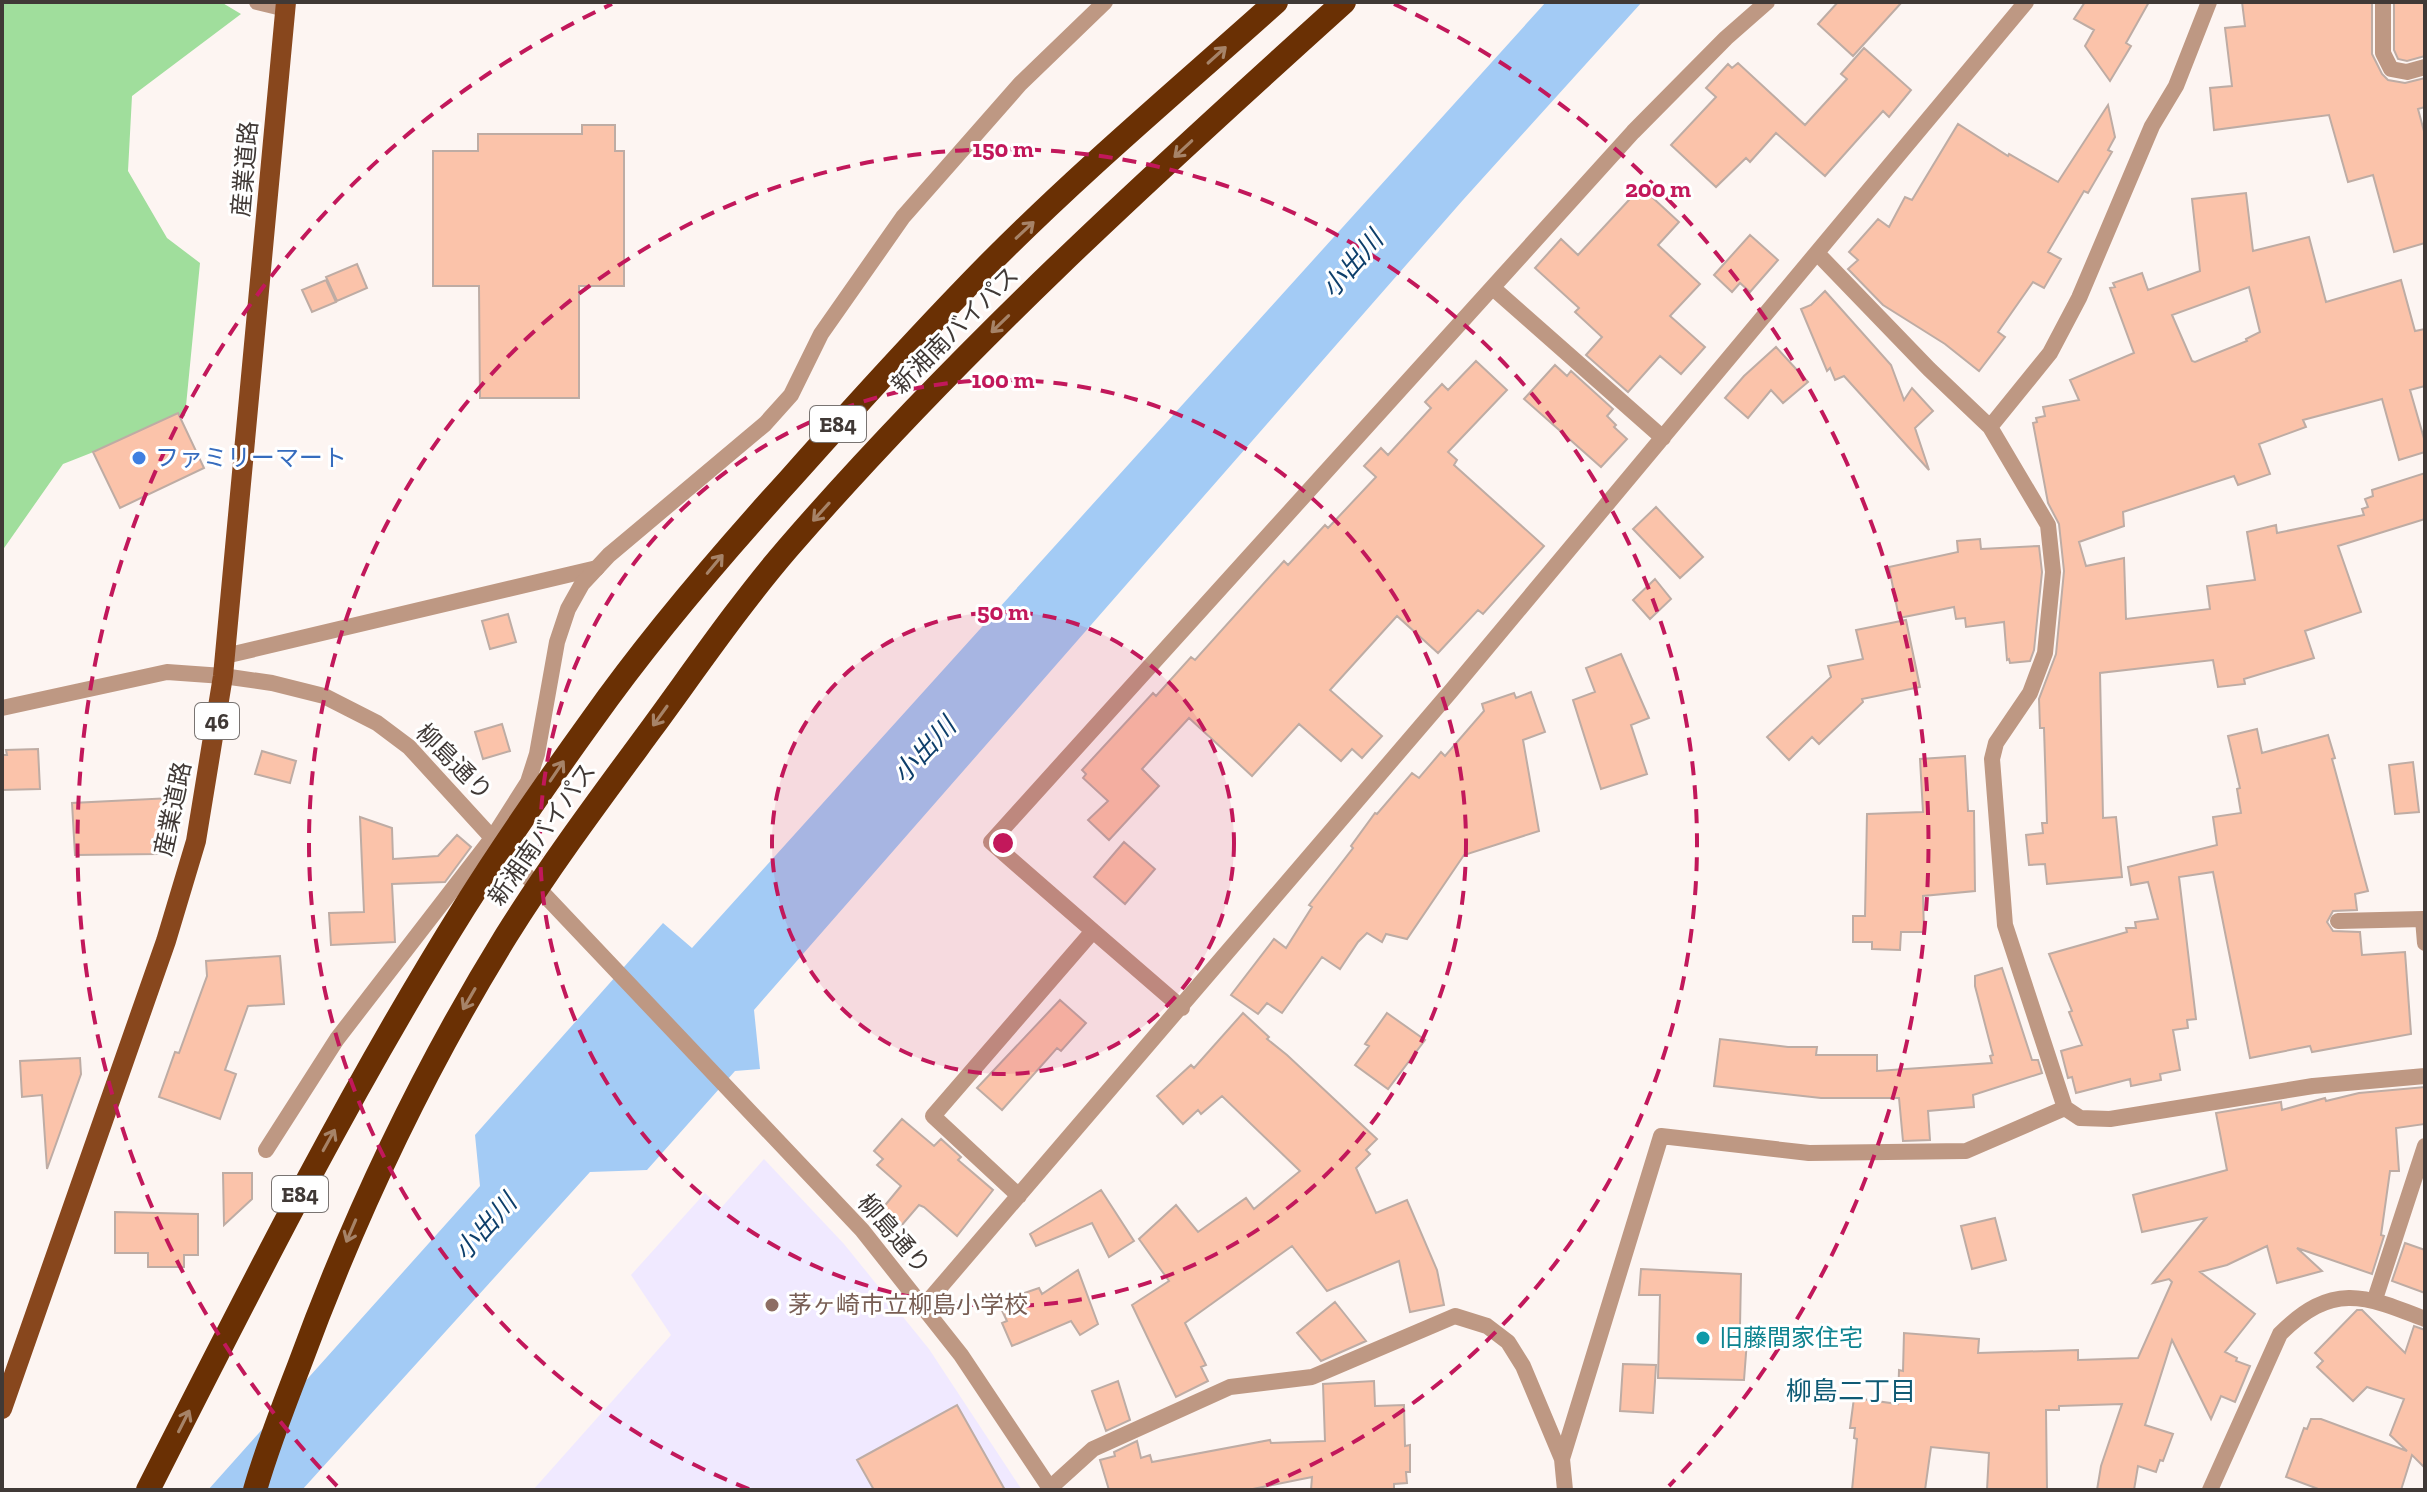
<svg xmlns="http://www.w3.org/2000/svg" width="2427" height="1492" viewBox="0 0 2427 1492" font-family="'Zilla Slab','Noto Sans JP',serif">
	<rect width="100%" height="100%" fill="#fdf5f2"/>
	<path fill="#f0e9ff" d="M764,1159l80,85 85,105 93,141h-489l138,-155 -40,-60 74,-82 16,15z"/>
	<path fill="#a0de9c" d="M2,2h219l20,12 -109,82 -4,75 39,67 33,25 -15,153 -122,48 -61,87z"/>
	<path fill="#a3cbf5" d="M1546,2h96l-179,198 -709,810 6,59 -25,2 -88,99 -57,2 -288,318h-94l272,-304 -5,-51 188,-212 29,25z"/>
	<path fill="#fbc3aa" stroke="#beaca4" stroke-width="2" fill-rule="evenodd" d="M1838,2h64l-49,54 -35,-32z
		M2085,2h64l-23,41 5,3 -21,35 -25,-35 9,-16 -20,-11z
		M2242,2h130v52l10,20 6,6 17,3 20,-5v29l-7,2 7,26v108l-31,9 -21,-77 -25,7 -19,-67 -115,15 -4,-42 22,-2 -7,-58 20,-2z
		M2394,2h31v54l-18,5 -9,-2 -4,-9z
		M1864,48l47,42 -22,27 -6,-6 -58,65 -49,-43 -26,29 -4,-4 -30,29 -45,-42 45,-48 -10,-9 22,-24 4,4 6,-5 67,62 42,-46 -6,-5z
		M2108,105l7,32 -7,13 4,2 -24,41 -4,-2 -36,61 13,7 -17,29 -11,-6 -35,50 7,5 -26,34 -34,-27 -62,-39 -35,-36 10,-9 -9,-8 29,-33 11,8 16,-30 7,3 46,-76 50,32 1,-2 49,28z
		M582,125h33v26h9v135h-45v112h-99l-1,-112h-46v-135h45v-17h104z
		M1641,187l38,35 -21,23 42,39 -30,32 35,31 -24,27 -21,-18 -32,36 -42,-37 16,-18 -27,-25 4,-4 -44,-40 26,-29 17,16z
		M2246,193l7,58 56,-14 17,65 75,-22 14,51 10,-2v57l-15,4 15,52v10l-26,8 -17,-61 -79,21 3,7 -47,17 11,30 -32,11 -4,-9 -111,36 1,14 -45,16 7,24 38,-8 2,61 84,-10 -3,-23 48,-6 -8,-48 29,-7 1,8 87,-18 -2,-6 6,-2 -3,-8 8,-3 -1,-6 53,-17v46l-87,27 23,66 -56,19 9,27 -70,21 1,5 -27,3 -5,-27 -113,13 3,145 13,-1 6,60 -75,7 -2,-20 -16,1 -3,-30 17,-2 -1,-10h5l-3,-95h-4l-1,-29 17,-45 8,-83 -5,-47 -11,-21 -15,-80 4,-1 -1,-4 9,-2 -2,-9 36,-7 -9,-20 64,-27 -24,-65 5,-1 -2,-4 29,-10 6,17 52,-19 -8,-72zM2249,287l11,45 -14,7 1,2 -52,21 -3,-1 -20,-46z
		M1750,235l28,25 -28,32 -10,-9 -8,9 -18,-17z
		M357,264l10,24 -30,13 -11,-24z
		M326,280l10,22 -24,10 -10,-22z
		M1825,291l66,74 13,35 8,-12 21,23 -18,17 14,42 -85,-94 -9,4 -5,-12 -3,3 -26,-62 10,-4z
		M1776,347l32,35 -25,21 -12,-13 -23,28 -23,-20 19,-22z
		M1476,361l31,29 -59,62 9,8 -3,5 90,81 -61,68 -5,-4 -40,43 -41,-37 -67,74 52,46 -20,22 -10,-9 -11,12 -42,-37 -47,52 -63,-58 -47,51 17,17 -50,54 -21,-20 20,-19 -25,-23 3,-4 -4,-4 71,-77 3,3 35,-39 4,3 89,-99 4,4 37,-40 3,3 48,-51 -12,-11 17,-18 7,7 43,-47 -6,-6 17,-18 6,6z
		M1555,365l12,11 4,-5 42,38 -6,7 9,9 -2,2 13,12 -26,28 -77,-68z
		M178,413l26,55 -84,40 -27,-56z
		M1656,507l47,50 -23,21 -47,-49z
		M1980,539l1,10 58,-3 3,26 -8,78 -4,11 -20,2 -1,-4 -2,1 -3,-38 -38,5 -1,-9 -9,1 -2,-12 -55,11 -10,-51 69,-15 -1,-11z
		M1655,579l16,20 -21,20 -17,-19z
		M508,614l8,28 -26,7 -8,-28z
		M1906,620l14,67 -58,12 1,3 -44,42 -7,-7 -23,23 -22,-23 64,-60 -3,-11 35,-7 -7,-29z
		M1621,654l28,64 -18,7 16,49 -46,15 -28,-89 22,-8 -9,-24z
		M1531,692l14,40 -22,8 16,91 -75,24 -57,84 -21,-5 -4,8 -15,-9 -9,9 -18,27 -18,-12 -40,56 -15,-10 -9,11 -27,-19 43,-56 12,9 26,-41 -3,-2 44,-57 -2,-2 24,-33 2,1 35,-41 7,5 22,-26 4,4 39,-45 -2,-7 32,-11 2,5z
		M502,724l8,27 -27,8 -8,-27z
		M2257,729l5,24 66,-18 7,23 -3,1 36,132 -13,3 2,16 -24,1 -6,11 6,9 27,1 2,23 43,-3 6,82 -99,18 -2,-6 -60,12 -37,-186 -34,5 17,142 -9,1 1,8 -15,2 7,40 -20,4 1,6 -30,6 -1,-7 -54,14 -4,-16 -4,1 -7,-27 21,-6 -13,-33 3,-1 -23,-57 78,-22 -1,-4h10l-1,-6 23,-3 -10,-37 -17,3 -3,-18 89,-22 -4,-28 28,-4 -4,-24 3,-1 -12,-52z
		M38,749l2,40 -38,1v-35h5l-1,-5z
		M262,751l34,10 -6,22 -35,-9z
		M1965,756l3,55h6l1,80 -52,5 1,36h-23l-1,18 -28,-1v-7h-19v-26h12l2,-102 56,-2 -3,-53z
		M2413,762l6,50 -24,2 -6,-49z
		M171,798l-13,56 -83,1 -3,-52z
		M360,817l32,11 1,31 45,-3 19,-21 14,12 -26,35 -53,2 3,58 -64,3 -2,-32 35,-1z
		M1124,842l31,27 -30,35 -31,-27z
		M280,956l4,48 -36,2 -23,64 11,4 -16,45 -61,-22 16,-45 4,1 28,-77 -1,-15z
		M2002,968l30,92h6l4,13 -69,22 1,12 -46,4 2,29 -27,1 -4,-43h-78l-107,-12 6,-47 68,8h29l-1,8h61v16l115,-8 -2,-7 3,-1 -18,-69v-10z
		M1060,1000l26,23 -25,28 -4,-3 -55,62 -25,-22z
		M1243,1013l26,24 -2,2 20,16 90,84 -11,11 4,4 -14,14 20,45 31,-13 30,70 7,35 -34,7 -11,-51 -72,30 -35,-45 -107,77 21,42 -5,2 7,14 -32,16 -44,-92 37,-24 -30,-42 37,-34 22,27 48,-34 8,11 46,-38 -78,-75 -21,18 -3,-4 -15,14 -26,-28 34,-31 3,3z
		M1387,1013l38,27 -37,49 -33,-24 14,-19 -4,-2z
		M80,1058l1,16 -34,95 -5,-74 -20,2 -2,-36z
		M2425,1087v37l-29,4 3,43h-9l-9,64 3,1 -12,38 -75,-26 25,23 -45,12 -10,-37 -40,19 -27,7 55,42 -30,38 12,6 -1,3 14,5 -15,36 -14,-6 -10,23 -39,-79 -27,85 28,9 -10,27 -3,-1 -4,12 -18,-6 -4,24h-37l4,-24 21,-62 -63,2v4h-13l1,80h-60l2,-37 -58,-6 -6,43h-73l5,-51 -3,-1 1,-10h-5l4,-30 44,6 1,-34 4,1 1,-38 75,6 -1,14 100,-3v10l60,-2 34,-76 -3,-3 -16,4 53,-65 -64,14 -9,-37 94,-25 -11,-57 65,-11 1,8 43,-12 1,3 33,-8z
		M902,1119l32,27 7,-7 20,18 -3,3 35,30 -36,46 -33,-29 -5,-2 -18,21 -19,-17 19,-23 -24,-21 6,-6 -9,-8z
		M223,1173h29v26l-28,26z
		M1101,1190l33,51 -25,16 -17,-34 -56,23 -6,-12z
		M115,1212l83,2v41h-14v12h-36v-14h-33z
		M1995,1218l11,42 -34,9 -11,-43z
		M2405,1243l20,7v43l-33,-12z
		M1641,1269l100,5 -1,53h8l-4,53 -86,-2 2,-83h-21z
		M1078,1270l20,54 -18,11 -9,-14 -59,25 -10,-23 5,-2 -9,-19 41,-14 3,6z
		M1335,1302l31,39 -45,20 -24,-28z
		M2357,1310h5l43,43 9,-27 11,4v138l-13,-13 -11,35h-80l-35,-13 18,-49 3,1 4,-10h10l86,32 -17,-16 14,-36 -37,-12 -14,14 -36,-34 6,-6 -8,-8z
		M1623,1364l33,1 -3,48 -33,-2z
		M1118,1381l12,39 -24,11 -14,-40z
		M1374,1381l1,25 29,-1 1,41 5,-1v27h-4l1,11 -13,1v6h-83l1,-13 -64,13h-139l-9,-30 15,-4 -1,-4 23,-11 4,17 9,-3 2,7 118,-22 1,3 54,-2 -2,-57z
		M957,1405l48,85h-131l-17,-30z"/>
	<g fill="none" stroke-linecap="round" stroke-linejoin="round">
		<path stroke="#be9883" stroke-width="16" d="M257,2l29,7
			M2209,2l-33,84 -24,40 -73,172 -29,55 -60,74 58,98 5,47 -8,81 -15,40 -34,50 -4,16 13,166 60,183 15,10 30,1 203,-33 112,-10
			M2383,2v51l8,16 16,3 18,-5
			M1817,253l112,116 61,58
			M1493,288l170,150
			M225,656l372,-88
			M2,708l165,-36 56,4
			M2338,921l85,-2 2,24
			M1093,931l89,77
			M266,1150l71,-111 156,-202
			M1019,1196l-86,-80 160,-185 -102,-89 642,-710 93,-94 41,-36
			M2375,1299l50,-153
			M924,1306l527,-615 575,-689
			M1562,1459l99,-323 148,17 157,-2 99,-43
			M1050,1488l43,-39 137,-62 82,-10 143,-61 32,10 21,16 15,24 39,93 3,31
			M2210,1490l70,-156c52,-52 84,-39 145,-15"/>
		<path stroke="#be9883" stroke-width="16" d="M223,676l49,7 52,13 53,27 32,24 128,140 325,343 99,125 90,135
			M493,837l35,-55 9,-28 20,-112 11,-33 14,-25 27,-29 156,-131 26,-29 30,-61 82,-117 117,-133 85,-82"/>
		<path stroke="#88471d" stroke-width="20" d="M2,1409l164,-468 30,-100 27,-165 63,-674"/>
		<path stroke="#6a3004" stroke-width="24" d="M148,1490c100,-197 199,-395 316,-582 40,-64 84,-127 128,-188 60,-85 128,-164 198,-241 65,-73 131,-146 199,-215 91,-92 191,-176 287,-262
			M255,1490c12,-42 28,-83 44,-124 55,-150 123,-294 207,-430 45,-72 96,-140 146,-208 44,-60 87,-123 136,-180 170,-196 363,-372 556,-546"/>
	</g>
	<defs><path id="oneway-shaft" d="M-6 0H5M1.5-3L5.5 0L1.5 3" fill="none" stroke-width="1.6" stroke-linecap="round" stroke-linejoin="round" transform="scale(2)"/></defs>
	<g stroke="#a68368">
		<use href="#oneway-shaft" transform="translate(1217 55) rotate(-42)"/>
		<use href="#oneway-shaft" transform="translate(1183 149) rotate(137)"/>
		<use href="#oneway-shaft" transform="translate(1025 230) rotate(-43)"/>
		<use href="#oneway-shaft" transform="translate(1000 324) rotate(136)"/>
		<use href="#oneway-shaft" transform="translate(821 512) rotate(132)"/>
		<use href="#oneway-shaft" transform="translate(715 564) rotate(-50)"/>
		<use href="#oneway-shaft" transform="translate(660 716) rotate(126)"/>
		<use href="#oneway-shaft" transform="translate(557 771) rotate(-56)"/>
		<use href="#oneway-shaft" transform="translate(469 999) rotate(120)"/>
		<use href="#oneway-shaft" transform="translate(329 1140) rotate(-61)"/>
		<use href="#oneway-shaft" transform="translate(351 1231) rotate(113)"/>
		<use href="#oneway-shaft" transform="translate(184 1421) rotate(-63)"/>
	</g>
	<circle cx="1003" cy="843" r="231" fill="#c2185b" fill-opacity=".12"/>
	<g fill="none" stroke="#c2185b" stroke-width="4" stroke-dasharray="14 10">
		<circle cx="1003" cy="843" r="231"/>
		<circle cx="1003" cy="843" r="463"/>
		<path d="M749 1489A694 694 0 1 1 1257 1489"/>
		<path d="M337 1486A926 926 0 0 1 612 4M1394 4A926 926 0 0 1 1669 1486"/>
	</g>
	<circle fill="#3f7fe0" stroke="#fff" stroke-width="3" cx="139" cy="458" r="8"/>
	<circle fill="#8d6e63" stroke="#fff" stroke-width="3" cx="772" cy="1305" r="8"/>
	<circle fill="#0f9aa8" stroke="#fff" stroke-width="3" cx="1703" cy="1338" r="8"/>
	<g text-anchor="middle" stroke-width="6" stroke-linejoin="round" paint-order="stroke">
		<g fill="#fff" stroke="#797472" stroke-width="2">
			<rect x="810" y="406" width="56" height="36" rx="6"/>
			<rect x="195" y="703" width="44" height="36" rx="6"/>
			<rect x="272" y="1176" width="56" height="36" rx="6"/>
		</g>
		<g font-size="22" font-weight="bold" fill="#403936">
			<text x="838" y="432">E84</text>
			<text x="217" y="729">46</text>
			<text x="300" y="1202">E84</text>
		</g>
		<g font-size="24" fill="#403936" stroke="#fff">
			<text transform="translate(245 169) rotate(-85)" y="8">産業道路</text>
			<text transform="translate(955 330) rotate(-45)" y="8">新湘南バイパス</text>
			<text transform="translate(454 762) rotate(45)" y="8">柳島通り</text>
			<text transform="translate(173 809) rotate(-78)" y="8">産業道路</text>
			<text transform="translate(542 834) rotate(-55)" y="8">新湘南バイパス</text>
			<text transform="translate(894 1234) rotate(49)" y="8">柳島通り</text>
		</g>
		<g font-size="24" fill="#366cbe" stroke="#fff" text-anchor="start">
			<text x="155" y="466">ファミリーマート</text>
		</g>
		<g font-size="24" fill="#785e54" stroke="#fff" text-anchor="start">
			<text x="788" y="1313">茅ヶ崎市立柳島小学校</text>
		</g>
		<g font-size="24" fill="#0d838f" stroke="#fff" text-anchor="start">
			<text x="1719" y="1346">旧藤間家住宅</text>
		</g>
		<g font-size="26" font-style="italic" fill="#0e3f6b" stroke="#fff">
			<text transform="translate(1352 264) rotate(-49)" y="9">小出川</text>
			<text transform="translate(924 750) rotate(-47)" y="9">小出川</text>
			<text transform="translate(485 1227) rotate(-48)" y="9">小出川</text>
		</g>
		<g font-size="26" fill="#0f5a74" stroke="#fff">
			<text x="1851" y="1400">柳島二丁目</text>
		</g>
	</g>
	<circle cx="1003" cy="843" r="12" fill="#c2185b" stroke="#fff" stroke-width="4"/>
	<g font-size="24" text-anchor="middle" font-weight="bold" fill="#c2185b" stroke="#fff" stroke-width="6" stroke-linejoin="round" paint-order="stroke">
		<text x="1003" y="157">150 m</text>
		<text x="1658" y="197">200 m</text>
		<text x="1003" y="388">100 m</text>
		<text x="1003" y="620">50 m</text>
	</g>
	<rect width="2427" height="1492" fill="none" stroke="#403936" stroke-width="8"/>
</svg>
